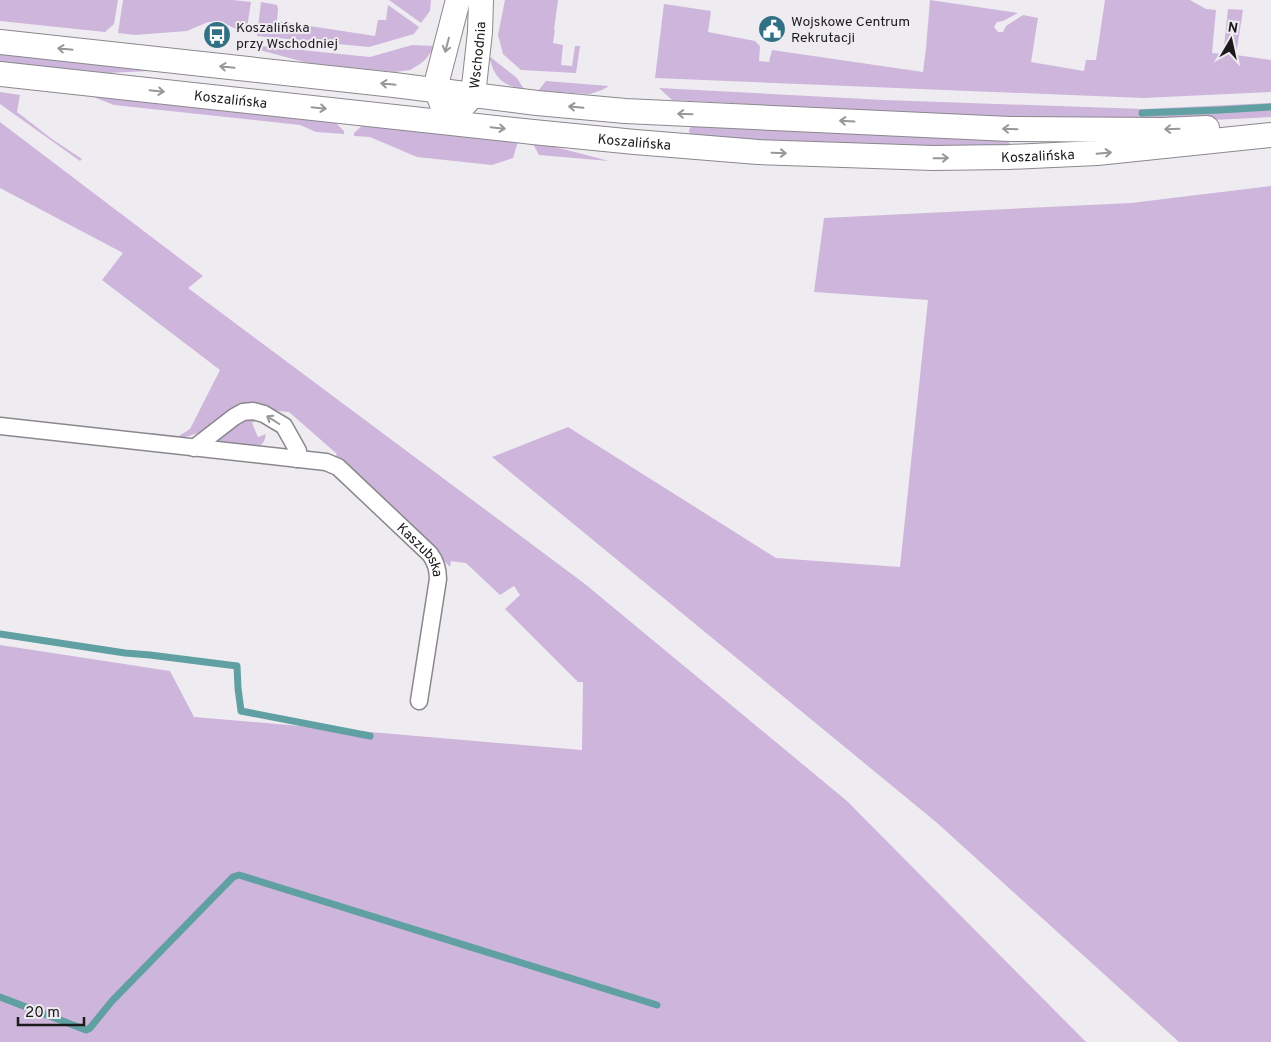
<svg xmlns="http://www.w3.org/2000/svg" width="1271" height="1042" viewBox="0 0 1271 1042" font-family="Overpass,sans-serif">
	<rect width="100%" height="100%" fill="#efecf1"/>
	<path fill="#cdb5db" d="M0,0h118l-4,24 -9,8 -105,-11z
		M123,0h110l18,2 -5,32 -22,-11 -16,-1 -21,9 -52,4 -17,-2z
		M389,0h42l-1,11 -9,12z
		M505,0h53l-4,30h1l-2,13 10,2 -2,20 11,1 3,-20h5l-4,27 -55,-3 -18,-16 -5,-19z
		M930,0l88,13 -15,8 -6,1 -3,5 4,5h5l3,-6 17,-11 15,3 -7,44 53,9 2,-11h10l9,-60h85l16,9 10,1 -4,43 11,1 -2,21 7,-66 15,1 -7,45 35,5v32l-128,6 -488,-20 9,-74 47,7 -3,21 47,9 5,5 -1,15 10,1 3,-12 151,22 3,-24z
		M261,2l16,3 1,4 -1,12 98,15 3,-16h8l2,-15 31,22 -5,7 -45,13 -112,-11z
		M252,45l118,12 42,-12 23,1 -9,13 -6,5 -10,6 -15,2 -87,-9 -56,-15z
		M0,52l169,18 -61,3 -108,-11z
		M489,56l28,22 7,11c-22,-3 -30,-12 -35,-33z
		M546,81l63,5 -7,4 -12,4 -52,-3z
		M659,88l225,12 259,9 128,-6v14c-86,6 -172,3 -258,0 -114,-4 -227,-11 -341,-17z
		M0,92l20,3 -3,17 35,27 30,20 -2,2 -80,-57z
		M86,94l248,27 10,10v3l-28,-2 -16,-7 -186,-20z
		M0,122l203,154 -15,12 397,296 262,217 239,241h-1086v-397l170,26 24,46 388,33 1,-68h-5l-73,-73 15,-14 -6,-9 -14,9 -34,-32 -15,-2 -1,6 -25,-27 -78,-74 -11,-10 1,-2 -48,-42 -19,-2 -39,1 -30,21 -18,6 -31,-3v-2l27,3 11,-7 30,-59 -118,-90 21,-27 -123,-65z
		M364,124l154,17 -5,17 -21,7 -75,-8 -47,-20 -16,-1v-3z
		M693,126l315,15 2,3 -2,1 -74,2 -203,-8 -41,-3 -1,-6 1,-2z
		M532,142l8,1 69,18 -70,-6z
		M1271,186v856h-92l-243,-220 -444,-365 76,-30 208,131 124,9 28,-267 -114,-8 10,-74 307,-15z
		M244,419l13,1 -5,3 6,14 8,-3c-1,7 -4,13 -12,14 -7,1 -28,-5 -36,-6l-1,-2z"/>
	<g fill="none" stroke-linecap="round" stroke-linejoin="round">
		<path stroke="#60a0a2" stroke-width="7" d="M1142,113l78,-3 51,-3
			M0,634l125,19 25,2 87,11 1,22 3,23 129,25
			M0,997l86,33 4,-2 22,-27 121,-124 6,-2 418,130"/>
		<g stroke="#8b888d" stroke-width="19">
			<g id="street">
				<path id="s1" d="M0,426l326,36 12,5 92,87c6,8 8,15 8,25l-19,122"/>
				<path d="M194,448l40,-31 9,-5 10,-1 11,3 20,12 14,25 -1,8"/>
			</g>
		</g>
		<g stroke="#8b888d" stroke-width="26">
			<g id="secondary">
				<path d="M0,42l394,43 143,18 88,8 385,18 152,1 45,-2"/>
				<path id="s2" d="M0,74l533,58 102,10 123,10 175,6 75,-1 89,-4 174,-18"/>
				<path d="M442,105l-5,-15 1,-13 20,-77"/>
				<path id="s3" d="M463,106l10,-11 7,-63 1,-32"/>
			</g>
		</g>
		<use href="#street" stroke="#fff" stroke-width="16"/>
		<use href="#secondary" stroke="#fff" stroke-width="24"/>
	</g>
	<defs><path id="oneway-shaft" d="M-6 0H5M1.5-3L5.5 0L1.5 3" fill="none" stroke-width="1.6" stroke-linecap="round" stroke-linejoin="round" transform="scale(1.25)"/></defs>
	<g stroke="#999899">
		<use href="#oneway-shaft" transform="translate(447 45) rotate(105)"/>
		<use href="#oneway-shaft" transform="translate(65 49) rotate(-174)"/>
		<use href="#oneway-shaft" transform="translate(227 67) rotate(-174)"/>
		<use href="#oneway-shaft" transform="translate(388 84) rotate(-174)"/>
		<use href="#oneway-shaft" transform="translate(157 91) rotate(6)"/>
		<use href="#oneway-shaft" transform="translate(576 107) rotate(-175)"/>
		<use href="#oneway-shaft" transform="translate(319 108) rotate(6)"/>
		<use href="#oneway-shaft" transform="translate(685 114) rotate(-178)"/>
		<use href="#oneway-shaft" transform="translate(847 121) rotate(-177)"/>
		<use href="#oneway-shaft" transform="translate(498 128) rotate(6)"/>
		<use href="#oneway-shaft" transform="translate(1010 129) rotate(-178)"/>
		<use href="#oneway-shaft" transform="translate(1172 129) rotate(178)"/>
		<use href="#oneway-shaft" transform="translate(779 153) rotate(2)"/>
		<use href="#oneway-shaft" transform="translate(1104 153) rotate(-5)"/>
		<use href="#oneway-shaft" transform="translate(941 158) rotate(-1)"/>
		<use href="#oneway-shaft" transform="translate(273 420) rotate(-148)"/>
	</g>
	<defs>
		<g id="civic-disc" transform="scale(1.4375)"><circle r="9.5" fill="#317185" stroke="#efecf1"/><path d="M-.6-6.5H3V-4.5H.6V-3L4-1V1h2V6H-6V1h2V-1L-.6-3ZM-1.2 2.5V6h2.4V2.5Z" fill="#fff"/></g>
		<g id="bus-disc" transform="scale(1.4375)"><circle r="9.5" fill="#317185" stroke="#efecf1"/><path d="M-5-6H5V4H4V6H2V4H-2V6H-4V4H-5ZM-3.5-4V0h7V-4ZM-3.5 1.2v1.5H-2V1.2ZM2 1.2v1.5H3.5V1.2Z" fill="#fff"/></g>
	</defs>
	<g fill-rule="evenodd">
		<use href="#civic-disc" x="772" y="29"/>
		<use href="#bus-disc" x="217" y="35"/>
	</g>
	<g text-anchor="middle" stroke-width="4" stroke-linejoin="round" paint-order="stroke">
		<g font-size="14" fill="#1c1b1c" stroke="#efecf1" text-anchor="start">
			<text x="791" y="26">Wojskowe Centrum<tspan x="791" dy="16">Rekrutacji</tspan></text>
			<text x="236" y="32">Koszalińska<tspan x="236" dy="16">przy Wschodniej</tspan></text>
		</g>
		<g font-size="14" fill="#1c1b1c" stroke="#efecf1">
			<text dy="5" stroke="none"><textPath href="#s3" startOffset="55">Wschodnia</textPath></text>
			<text dy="5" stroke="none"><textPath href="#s2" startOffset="232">Koszalińska</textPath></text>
			<text dy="5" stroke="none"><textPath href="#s2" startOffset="638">Koszalińska</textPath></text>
			<text dy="5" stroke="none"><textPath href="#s2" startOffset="1042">Koszalińska</textPath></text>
			<text dy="5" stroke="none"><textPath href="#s1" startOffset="459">Kaszubska</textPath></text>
		</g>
	</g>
	<g transform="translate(1231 40) rotate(9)" stroke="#efecf1" stroke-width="4" paint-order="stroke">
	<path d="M0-4L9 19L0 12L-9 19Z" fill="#1c1b1c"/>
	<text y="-8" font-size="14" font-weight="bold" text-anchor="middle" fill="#1c1b1c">N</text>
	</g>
	<path d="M18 1017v8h66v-8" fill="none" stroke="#1c1b1c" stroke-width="2.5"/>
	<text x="25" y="1017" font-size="15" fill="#1c1b1c" stroke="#efecf1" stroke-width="4" paint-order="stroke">20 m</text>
</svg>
